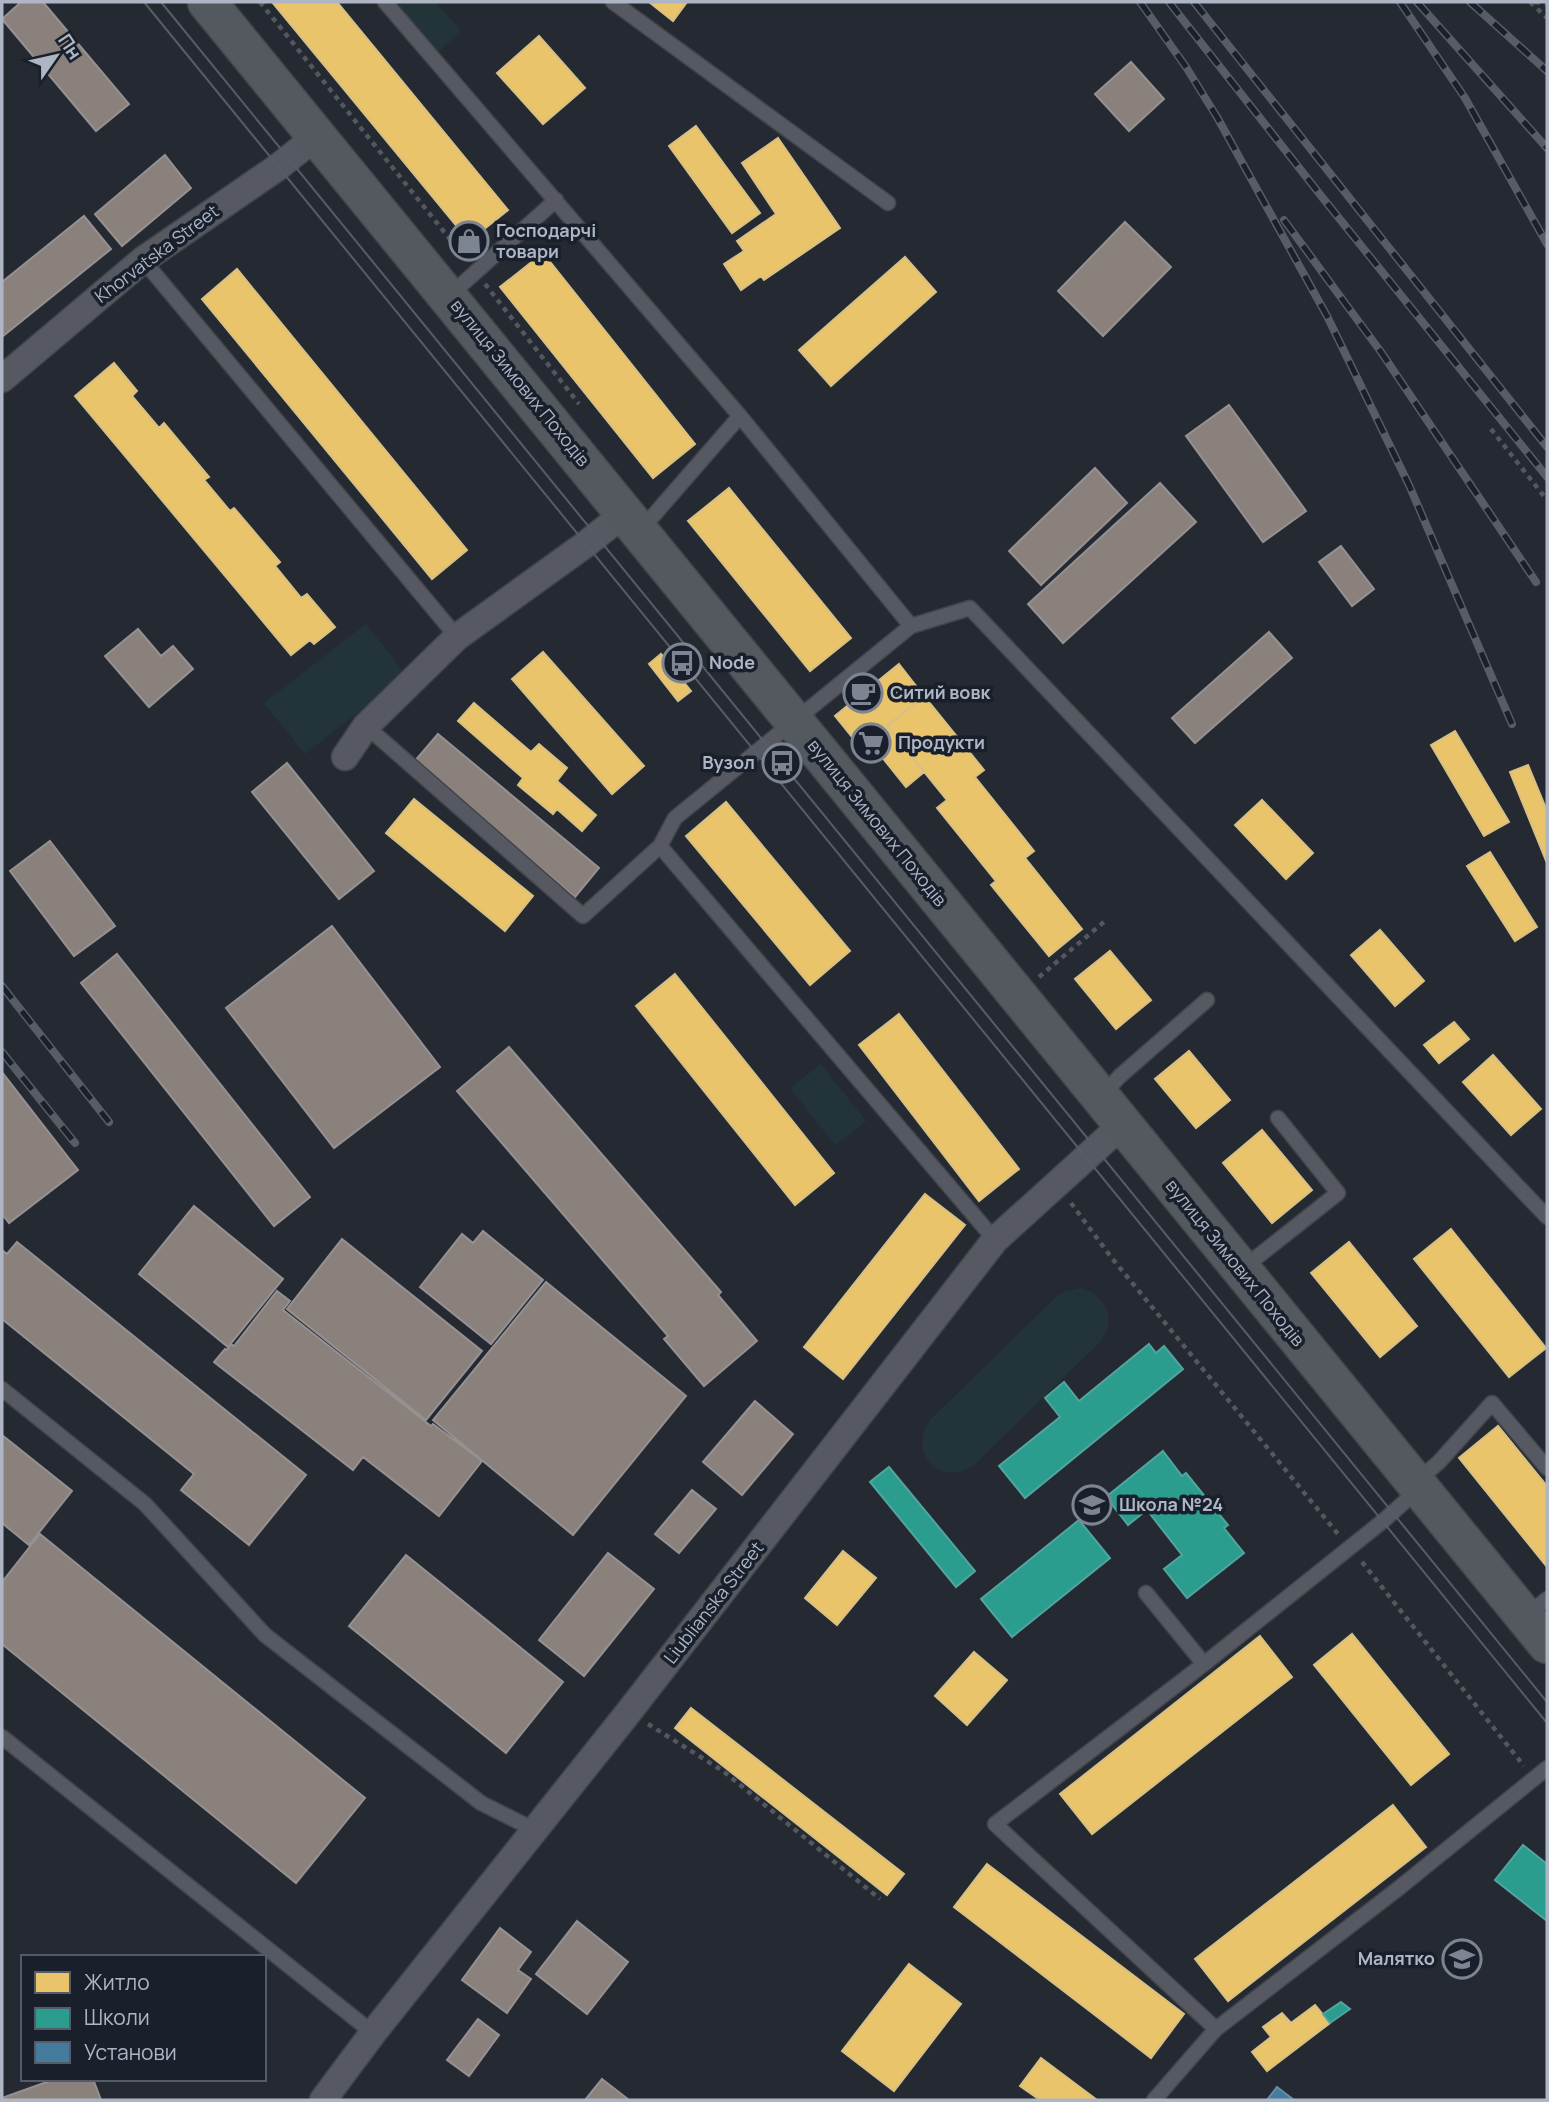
<svg xmlns="http://www.w3.org/2000/svg" width="1549" height="2102" viewBox="0 0 1549 2102" font-family="Manrope,sans-serif">
	<rect width="100%" height="100%" fill="#252a32"/>
	<path fill="#223437" d="M398,2h37l26,29 -23,21 -43,-48z
		M366,624l40,51 -101,79 -41,-51z
		M821,1064l45,57 -31,24 -45,-57z
		M1081,1288c26,7 36,32 19,54l-126,123c-34,23 -68,-13 -43,-46l125,-122 7,-5z"/>
	<path fill="#e9c46a" stroke="#d7c085" stroke-width="2" d="M272,2h65l171,208 -39,31z
		M649,2h38l-14,19z
		M539,36l46,52 -42,36 -46,-51z
		M696,126l64,87 -28,20 -63,-87z
		M778,138l62,90 -76,52 -3,-4 -20,14 -17,-26 20,-13 -7,-10 39,-27 -34,-51z
		M543,253l152,191 -42,34 -153,-191z
		M905,257l31,35 -105,94 -32,-36z
		M237,269l230,281 -35,29 -230,-280z
		M114,363l23,28 -5,5 27,32 5,-5 45,54 -5,3 26,31 4,-3 46,54 -5,4 26,32 6,-4 28,33 -21,17 -4,-4 -19,15 -216,-259z
		M729,488l122,150 -41,33 -122,-150z
		M543,652l101,114 -32,28 -100,-115z
		M661,654l30,37 -13,10 -29,-37z
		M899,664l25,32 -37,30 37,46 -18,15 -45,-56 -9,6 -17,-21z
		M924,696l60,74 -9,7 59,74 -9,7 57,71 -33,27 -58,-71 5,-4 -59,-73 10,-8 -60,-74z
		M474,703l57,49 8,-8 28,24 -10,13 39,34 -14,16 -25,-22 -4,5 -35,-29 5,-7 -65,-57z
		M1455,731l54,91 -25,14 -53,-91z
		M1528,765l19,46v52l-37,-91z
		M414,799l119,97 -28,35 -119,-98z
		M1262,800l51,53 -27,26 -51,-54z
		M726,802l124,149 -40,34 -124,-149z
		M1490,852l47,75 -22,14 -48,-75z
		M1380,930l44,51 -29,25 -44,-51z
		M1110,951l41,49 -35,29 -41,-50z
		M675,974l159,199 -39,32 -159,-199z
		M899,1014l120,155 -40,32 -120,-156z
		M1454,1022l15,17 -30,24 -15,-18z
		M1189,1051l41,49 -34,28 -41,-49z
		M1493,1055l48,54 -30,26 -48,-53z
		M1262,1130l50,60 -40,33 -49,-60z
		M925,1194l40,31 -122,154 -39,-32z
		M1451,1229l95,119 -37,29 -95,-118z
		M1349,1242l68,84 -37,31 -69,-84z
		M1498,1426l49,60v81l-88,-109z
		M843,1551l33,27 -39,47 -32,-27z
		M1352,1634l97,120 -38,31 -97,-120z
		M1260,1636l32,41 -200,157 -32,-40z
		M974,1652l33,28 -40,45 -32,-29z
		M691,1708l213,166 -17,21 -212,-167z
		M1393,1805l33,42 -198,154 -33,-42z
		M987,1864l197,150 -33,44 -197,-151z
		M909,1964l52,40 -67,87 -52,-40z
		M1315,2005l15,18 -63,48 -15,-19 19,-15 -8,-10 19,-14 9,10z
		M1041,2058l56,42h-57l-20,-14z"/>
	<path fill="#2a9d8f" stroke="#52a49f" stroke-width="2" d="M1149,1344l7,9 8,-7 19,23 -158,129 -26,-32 61,-49 -15,-19 19,-16 15,19z
		M1163,1451l19,25 4,-3 42,52 -4,3 20,25 -57,45 -23,-29 18,-14 -35,-45 -19,15 -22,-28z
		M889,1467l86,104 -19,16 -86,-105z
		M1079,1520l31,38 -98,79 -31,-38z
		M1523,1845l24,19v57l-52,-41z
		M1341,2002l9,7 -20,14 -7,-9z"/>
	<path fill="#457b9d" stroke="#648da9" stroke-width="2" d="M1277,2087l17,13h-27z"/>
	<path fill="#8a817c" stroke="#959192" stroke-width="2" d="M21,2h22l86,102 -33,27 -94,-112z
		M1131,62l33,37 -35,32 -34,-37z
		M165,155l26,33 -69,58 -27,-32z
		M84,216l27,33 -109,88v-55z
		M1125,222l46,45 -68,69 -45,-45z
		M1229,405l77,106 -43,31 -77,-106z
		M1095,468l32,35 -86,82 -32,-34z
		M1160,483l36,39 -133,121 -35,-39z
		M1341,546l33,43 -22,17 -33,-44z
		M138,629l23,27 12,-10 20,23 -44,38 -44,-51z
		M1269,632l23,26 -97,85 -23,-25z
		M438,734l161,134 -24,29 -161,-135z
		M287,763l87,108 -35,28 -87,-107z
		M50,841l65,85 -41,30 -64,-85z
		M332,926l108,141 -106,81 -108,-140z
		M117,954l193,243 -36,29 -193,-243z
		M509,1047l212,245 -3,3 39,46 -53,45 -40,-47 4,-3 -211,-245z
		M2,1072l76,98 -69,53 -7,-9z
		M194,1206l89,73 -55,68 -89,-73z
		M483,1231l60,49 -52,64 -71,-57 42,-53 11,9z
		M342,1239l140,112 -56,69 -139,-111z
		M17,1242l289,233 -57,70 -68,-55 13,-16 -192,-155v-69l5,4z
		M546,1282l140,114 -113,139 -140,-115z
		M277,1291l13,10 -7,9 148,116 2,-2 49,37 -43,55 -76,-59 -10,13 -139,-108 11,-13 2,1 4,-6 3,2z
		M755,1401l38,33 -51,61 -39,-33z
		M2,1435l70,56 -43,54 -27,-22z
		M692,1490l24,19 -37,44 -24,-19z
		M40,1534l325,264 -69,85 -294,-239v-62z
		M608,1553l46,36 -70,87 -45,-36z
		M406,1555l157,127 -57,71 -157,-127z
		M577,1921l51,41 -41,52 -51,-40z
		M500,1928l31,24 -13,18 13,9 -24,34 -45,-33z
		M478,2019l21,16 -30,41 -22,-16z
		M55,2079h38l8,21h-99v-2z
		M602,2079l27,21h-44z"/>
	<g fill="none" stroke-linecap="round" stroke-linejoin="round">
		<g stroke="#41454b" stroke-width="17">
			<path id="lane" d="M385,2l355,414 171,210 59,-18 577,609
				M613,2l275,201
				M143,260l314,377
				M449,296l107,-96
				M640,531l100,-115
				M366,726l217,190 77,-70 335,394
				M660,846l15,-28 236,-192
				M1101,1096l19,-20 87,-76
				M1242,1269l96,-76 -60,-75
				M2,1389l143,115 120,131 216,168 54,27
				M1416,1482l23,-20 53,-59 55,65
				M1146,1593l58,71
				M1526,1616l21,-17
				M2,1737l371,296
				M1216,2029l183,-141 148,-120
				M1154,2100l62,-71 -221,-205 209,-160 179,-143 36,-32"/>
		</g>
		<g stroke="#41454b" stroke-width="29">
			<path id="street" d="M2,379l141,-119 135,-93 39,-31
				M345,757l21,-31 91,-89 129,-93 39,-31
				M323,2100l50,-67 255,-320 367,-473 128,-116"/>
		</g>
		<g stroke="#41454b" stroke-width="41">
			<path id="secondary" d="M207,2l1340,1642"/>
		</g>
		<path stroke="#53585e" stroke-width="4.5" stroke-dasharray="5 5" stroke-linecap="butt" d="M260,2l205,256
			M1530,2l17,16
			M1535,2l12,2
			M485,284l94,120
			M1491,429l56,71
			M1039,977l66,-56
			M1071,1203l40,54 227,277
			M1362,1562l162,204
			M648,1724l75,47 157,128"/>
		<use href="#lane" stroke="#565961" stroke-width="14"/>
		<use href="#street" stroke="#565961" stroke-width="26"/>
		<use href="#secondary" stroke="#54585f" stroke-width="38"/>
		<path stroke="#585c64" stroke-width="2" d="M144,2l1403,1721
			M161,2l1386,1700"/>
		<g stroke="#585c64" stroke-width="8">
			<path id="rail" d="M1140,2l46,65 31,50 110,199 82,169 103,239
				M1169,2l153,195 225,280
				M1194,2l353,445
				M1400,2l65,96 82,146
				M1417,2l130,146
				M1470,2l77,69
				M1284,220l97,132 155,230
				M2,986l107,136
				M2,1052l73,91"/>
		</g>
		<use href="#rail" stroke="#19202c" stroke-width="5" stroke-dasharray="16" stroke-linecap="butt"/>
	</g>
	<defs>
		<g id="shop-ring" transform="scale(2.0125)"><circle r="9.5" fill="#19202c" stroke="#7e8592" stroke-width="1.5"/><path d="M-5-2.5h2.3a2.7 3.5 0 0 1 5.4 0H5L5.5 6h-11ZM-1.5-2.5h3a1.5 2.3 0 0 0-3 0Z" fill="#7e8592"/></g>
		<g id="bus-ring" transform="scale(2.0125)"><circle r="9.5" fill="#19202c" stroke="#7e8592" stroke-width="1.5"/><path d="M-5-6H5V4H4V6H2V4H-2V6H-4V4H-5ZM-3.5-4V0h7V-4ZM-3.5 1.2v1.5H-2V1.2ZM2 1.2v1.5H3.5V1.2Z" fill="#7e8592"/></g>
		<g id="cafe-ring" transform="scale(2.0125)"><circle r="9.5" fill="#19202c" stroke="#7e8592" stroke-width="1.5"/><path d="M-5.5-4.5H6V0H3Q3 3.5 0 3.5H-2.5Q-5.5 3.5-5.5 0ZM3-3.2v2h1.7v-2ZM-6 4.5H4V6H-6Z" fill="#7e8592"/></g>
		<g id="supermarket-ring" transform="scale(2.0125)"><circle r="9.5" fill="#19202c" stroke="#7e8592" stroke-width="1.5"/><path d="M-6-5.5h2.5l.6 2H6L4.5 2H-2.5L-4.4-4H-6ZM-1.5 3.2a1.3 1.3 0 1 0 .1 0ZM3 3.2a1.3 1.3 0 1 0 .1 0Z" fill="#7e8592"/></g>
		<g id="school-ring" transform="scale(2.0125)"><circle r="9.5" fill="#19202c" stroke="#7e8592" stroke-width="1.5"/><path d="M0-5L7-2L0 1L-7-2ZM-4 1L0 2.5L4 1V4Q0 6-4 4Z" fill="#7e8592"/></g>
	</defs>
	<g fill-rule="evenodd">
		<use href="#shop-ring" x="469" y="241"/>
		<use href="#bus-ring" x="682" y="663"/>
		<use href="#cafe-ring" x="863" y="693"/>
		<use href="#supermarket-ring" x="871" y="743"/>
		<use href="#bus-ring" x="782" y="763"/>
		<use href="#school-ring" x="1092" y="1505"/>
		<use href="#school-ring" x="1462" y="1959"/>
	</g>
	<g text-anchor="middle" stroke-width="7" stroke-linejoin="round" paint-order="stroke">
		<g font-size="18" font-weight="bold" fill="#aeb6c5" stroke="#19202c" text-anchor="start">
			<text x="496" y="237">Господарчі<tspan x="496" dy="21">товари</tspan></text>
			<text x="709" y="669">Node</text>
			<text x="890" y="699">Ситий вовк</text>
			<text x="898" y="749">Продукти</text>
			<text x="755" y="769" text-anchor="end">Вузол</text>
			<text x="1119" y="1511">Школа №24</text>
			<text x="1435" y="1965" text-anchor="end">Малятко</text>
		</g>
		<g font-size="18" fill="#aeb6c5" stroke="#19202c">
			<text transform="translate(157 254) rotate(-37)" y="6">Khorvatska Street</text>
			<text transform="translate(520 383) rotate(51)" y="6">вулиця Зимових Походів</text>
			<text transform="translate(877 823) rotate(51)" y="6">вулиця Зимових Походів</text>
			<text transform="translate(1235 1263) rotate(51)" y="6">вулиця Зимових Походів</text>
			<text transform="translate(714 1603) rotate(-52)" y="6">Liublianska Street</text>
		</g>
	</g>
	<rect width="1549" height="2102" fill="none" stroke="#aeb6c5" stroke-width="7"/>
	<rect x="21" y="1955" width="245" height="126" fill="#19202c" stroke="#555c69" stroke-width="2"/>
	<rect x="35" y="1972" width="35" height="21" fill="#e9c46a" stroke="#555c69" stroke-width="2"/>
	<text x="84" y="1990" font-size="21" fill="#aeb6c5">Житло</text>
	<rect x="35" y="2008" width="35" height="21" fill="#2a9d8f" stroke="#555c69" stroke-width="2"/>
	<text x="84" y="2025" font-size="21" fill="#aeb6c5">Школи</text>
	<rect x="35" y="2042" width="35" height="21" fill="#457b9d" stroke="#555c69" stroke-width="2"/>
	<text x="84" y="2060" font-size="21" fill="#aeb6c5">Установи</text>
	<g transform="translate(56 56) rotate(56)" stroke="#19202c" stroke-width="5" paint-order="stroke">
	<path d="M0-5L12 26L0 18L-12 26Z" fill="#aeb6c5"/>
	<text y="-10" font-size="19" font-weight="bold" text-anchor="middle" fill="#aeb6c5">Пн</text>
	</g>
</svg>
